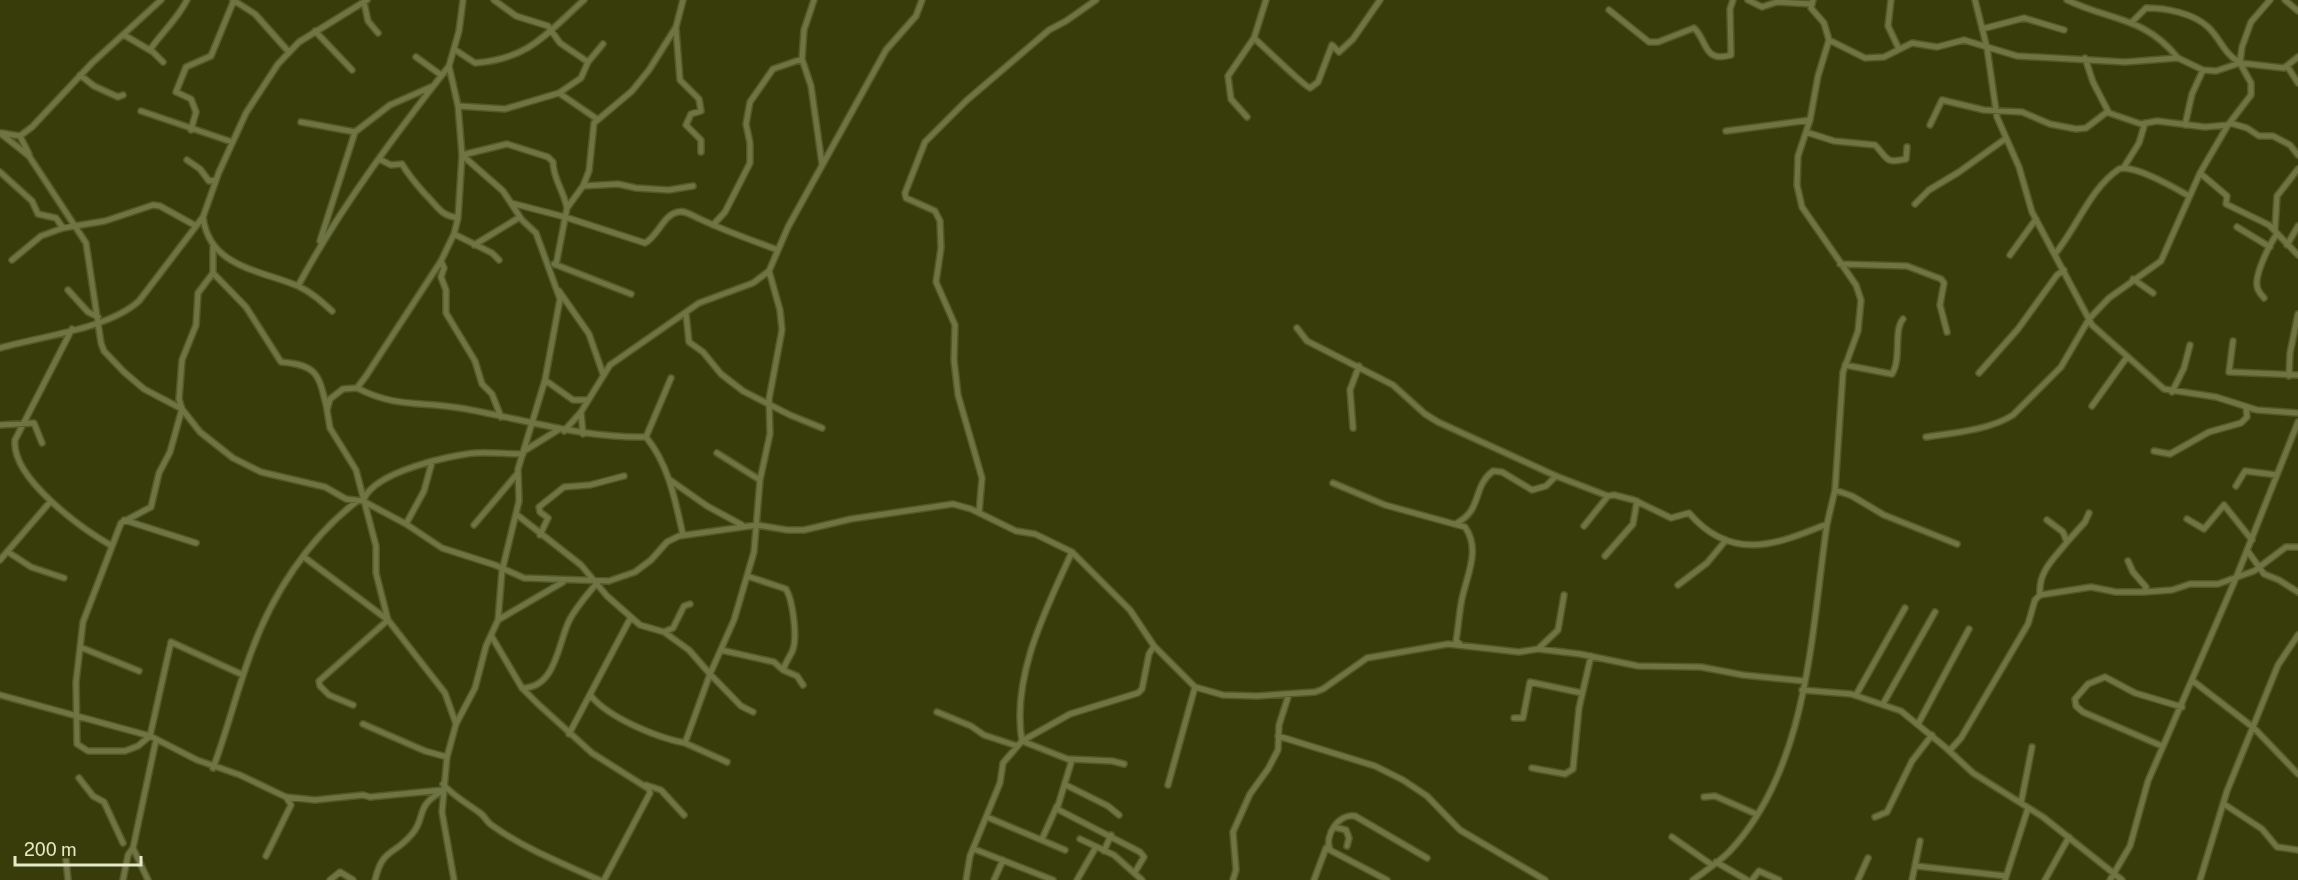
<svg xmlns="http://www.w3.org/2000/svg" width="2298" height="880" viewBox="0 0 2298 880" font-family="'Public Sans',sans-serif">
	<rect width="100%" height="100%" fill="#383c0b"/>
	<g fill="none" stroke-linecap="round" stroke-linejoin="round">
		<g stroke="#545829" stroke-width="8">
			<path id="minor" d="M233,0l22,14 33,37
				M494,0l22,16 32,10 12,17 28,19
				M814,0l-10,30 -2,29 9,27 11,78
				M1266,0l-12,38c8,7 51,49 56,50l8,-6 14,-37 7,7 14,-13 27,-39
				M1748,0l14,7 15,-5 34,2
				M1891,0l-3,26 11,23
				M1975,0l12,48 10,69 22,50 13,45 60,113 72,64 52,8 41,13 41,3
				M2067,0c43,21 77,16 111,58
				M2285,0l13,11
				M364,2l4,19 10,12
				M1609,10l40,32h9l36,-14c14,13 9,35 37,27l-1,-46 3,-9
				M2132,22l14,-14c20,0 47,5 62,19 12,11 16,27 31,35
				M676,29l4,51 19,19 2,12 -10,3 -5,11 15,15v12
				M1982,29l42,-11 40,12
				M315,31l37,39
				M124,35l29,17 10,10
				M1829,40l36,18 19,-1 28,-14 25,4 27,-7 53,16 108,6 53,-4 25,12 13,1 24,-8 44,5 14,-11
				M454,49l21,14c54,-4 71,-29 109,-63
				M150,50c11,-17 27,-30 37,-50
				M416,57l25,18
				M2085,58l8,24 16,31 32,11 16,-3 48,6 23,-2
				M2287,66l11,17
				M80,75l14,11 24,11 5,-2
				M559,93l38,26
				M458,106l47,3 54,-16 22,-15 7,-16 15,-18
				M141,111l91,31
				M1247,117l-16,-18 -3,-23 26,-38
				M301,122l54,10
				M2230,123l17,5 12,8h14l17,9 8,10
				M1930,125l12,-25 42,10 38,2 28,12 26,5 10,-1 21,-16
				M2185,125l7,-31 11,-24
				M191,130l5,-18 -5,-13 -15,-7 10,-25 25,-11 23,-56
				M1726,131l84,-11
				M1806,132l28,9 41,4c13,13 9,19 31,14l1,-12
				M0,133l29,23 57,87 15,100 3,8 20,21 20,17 38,20 18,23 33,26 28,14 64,15 21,12 17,2 43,23 36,24 53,17 29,13 85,3 26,-9 16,-12 16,-18 12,-6 78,-11 30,5h17l47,-11 102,-15 18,5 45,22 19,3 37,18 58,58 24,36 41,41 28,8 34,1 58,-4 8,-3 44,-31 81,-14 71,8 19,-3 42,5 58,12 63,1 42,8 61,6
				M2,133l18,3 9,18
				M20,136l12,-9 60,-64 69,-63
				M462,155l45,-11 41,13 5,5c0,17 11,29 14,46
				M379,159l12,6 11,-1c7,12 14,20 23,30 13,12 14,21 33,24
				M187,160l13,9 9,12 7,-1
				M2124,167l15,-24 6,-20
				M0,172l32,29 6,13 18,4 7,10
				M2200,173l27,23 -1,8 43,21 29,30
				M583,186l35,-2 18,4 33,2 24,-4
				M511,203l54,14 80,26c13,-7 19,-29 33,-31 7,-2 15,4 22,7 25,12 51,21 78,31
				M1915,204l14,-14 30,-18 46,-33
				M203,217c6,50 57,53 95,69 13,6 23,15 34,25
				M713,225l12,-13 25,-49v-20l-4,-19 4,-22 23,-33 29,-10
				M2237,227l33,20
				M2275,229l2,-33 21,-27
				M454,234l38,19 7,7
				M320,241l35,-109 35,-27 41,-18
				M474,245l46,-28
				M2287,245l11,-19
				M213,247v26l-15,20 -2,32 -14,35 -3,39 3,10 -12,43 -11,21 -8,34 -30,16 -38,99 -7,60 1,62 11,7h37l13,-5 12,-10 21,-94 72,33
				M2055,254c23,-28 34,-64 64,-85 15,-5 56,19 70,27
				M2010,255l26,-36
				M12,260l29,-24 22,-8 42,-7 48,-16 7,1 36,20
				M441,261l3,7 -3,9 5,13v23l29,48 7,23 10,10 9,23
				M554,264l77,30
				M1840,264l67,2 34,13 3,4 -4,22 7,27
				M556,265l11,-57 16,-22 6,-15 5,-48 38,-32 17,-21 27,-43 7,-27
				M213,273l33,34 35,55c37,3 38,13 46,47
				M2133,279l20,14
				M298,286c42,-78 96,-150 151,-220
				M68,290l20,22 10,5
				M559,291l30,43 14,40
				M2264,298c-3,-4 -7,-7 -7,-13 -2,-11 13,-42 20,-51
				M686,314l3,28 14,10 18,22 22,17 47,24 32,13
				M1297,328l10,13 86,44 32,29 13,8 118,54 52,20 6,-1 20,5 37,18 18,-5c42,49 87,32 138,11
				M72,329l-57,111c-4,38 67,89 97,106
				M2233,341l-4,31 69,3
				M0,348c42,-12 108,-19 139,-47l64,-84 16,-45 27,-59 32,-49 21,-22 68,-42
				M1845,365l47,9c10,-16 1,-43 11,-55
				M1979,373l39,-44 39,-54 7,-5
				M2289,376l1,-23 8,-39
				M545,380l28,20h14
				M357,388c39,20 62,13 103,20 64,11 120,30 186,29 23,28 29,63 37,98
				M2172,392l12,-24 6,-23
				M2092,406l35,-49
				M581,412l2,22
				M0,425l34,-2 8,20
				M1353,428l-3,-38 9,-24
				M564,431l17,-19 29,-47 89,-62 54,-20 16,-12
				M646,437l25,-59
				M1926,437c27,-4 64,-7 87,-22l48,-48 28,-48 20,-21 52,-37 39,-88 28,-48 23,-30v-12l-11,-20 2,-16 9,-25 19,-22
				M524,451l34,-21
				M2154,451l16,3 39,-22 32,-9 6,-6 -1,-10
				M717,453l43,27
				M670,480l37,26 35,19
				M1333,483l52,22 80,22c17,24 0,51 -4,77 -2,12 -3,25 -5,37l4,3
				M2236,486l9,-15 32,4
				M1835,490l17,6 32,19 73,29
				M364,499c11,-27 85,-44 112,-46 15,-1 32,1 47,1
				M979,513l3,-35 -24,-83 -4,-35 1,-35 -19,-43 5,-34 -1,-27 -5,-10 -29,-13 -1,-5 20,-51 41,-41 83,-71 17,-9 30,-21
				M516,514l65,51 26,31 33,29 24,7 25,18 21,24 24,-54 20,-68 6,-72 10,-46 -1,-35 13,-69 -2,-20 -11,-39 19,-44 98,-177 30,-34 6,-16
				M2187,519l17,10 20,-24 28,35
				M124,520l72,23
				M1457,523c26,-14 15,-36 36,-52l9,1 30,18 14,-4 10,-10
				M406,524l18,-33 8,-29
				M474,525l43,-51
				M1584,526l24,-30
				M540,535l8,-17 -8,-6 -1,-5 25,-20 26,-2 34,-9
				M2067,542l18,-20 4,-9
				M2247,550l17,24 15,6 19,12
				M8,552l23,15 33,11
				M1072,552c-26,57 -61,125 -50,189l48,19 1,3 -14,46 83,43 4,5 -9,15
				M1605,556l28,-32 4,-23
				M304,557l84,63 -69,61 1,5 9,9 24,10
				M0,560l50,-58
				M2128,561l5,11 13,15 -2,5
				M1678,585l29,-22 19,-23
				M2040,595c-2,-24 14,-36 27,-53l-4,-10 -16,-12
				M498,620l65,-38
				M664,632l9,-4 11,-22 6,-2
				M492,637l30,51 16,16 54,49 57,36 1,4 -46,87
				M80,647l59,24
				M1538,649l20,-19 6,-35
				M721,650l53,12 9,8c3,-8 5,-11 9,-18 6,-13 1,-51 -6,-63l-39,-13
				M783,670l14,6 6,9
				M2193,681l61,47 44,46
				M522,688c35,0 36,-47 48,-69 7,-13 17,-24 26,-35
				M1802,690l49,4 50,17 44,36 28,26 70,44 79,63
				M0,695l150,41 47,24 43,15 46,22 29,3 48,-5 7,2 73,-7
				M1856,695l49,-87
				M591,696c18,22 67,42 94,47l25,-69 31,32 12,6
				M1883,704l52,-92
				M937,712l34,14 13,9 33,11
				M1514,718h9l7,-36 52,11
				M363,724l62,27 22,6
				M456,724l-11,-31 -57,-73 -12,-47v-27l-20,-76 -26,-42 -3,-18 3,-11 13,-10 14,-1 9,-12 75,-115 13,-27 4,-16 4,-63 -4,-49 -9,-40 10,-35 4,-31
				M1918,724l51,-95
				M569,734l62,-117
				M1278,736l97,30 28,14 24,16 33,34 85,50
				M685,743l42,19
				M2162,746l-79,-34 -7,-6 -1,-7 13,-15 17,-7 30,16 47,14
				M1950,750l11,-12 67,-114 7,-24 5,-5 51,-8 25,5h28l28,-2 18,-6h28l36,-13 32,-24h12
				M1068,759l44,2 12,3
				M213,768c15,-39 24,-79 39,-118 20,-55 57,-112 104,-148
				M1532,768l33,6 8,-5 6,-61 12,-52
				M79,778l14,18 11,6 19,41
				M443,784c10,12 25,20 37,29 5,3 7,10 13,13 32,23 71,38 106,54
				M646,785l15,5 23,25
				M1066,785l42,21 11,9
				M1168,785l27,-98
				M1704,797l11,-1 41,18
				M2021,803l11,-56
				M2224,804l38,25 15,18 21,3
				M987,817l78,33
				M1875,817l12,-5 25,-51 20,-26
				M1334,827l12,3 3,8 -2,8
				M1672,837l40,28
				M1042,839l15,-33
				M1080,839l34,16 28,25
				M974,849l79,31
				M65,850l3,30
				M1330,850c-6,-15 9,-37 25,-34l72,42
				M1104,851l7,-16
				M266,856l25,-51 -5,-8
				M1716,862l31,18
				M1916,866l90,10
				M123,880l5,-25 5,-7
				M148,880l-15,-32 23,-108
				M330,880l10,-8 13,8
				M375,880c8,-33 19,-24 37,-46 14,-16 3,-26 27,-41
				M454,880l-12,-68 5,-55 9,-33 19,-36 11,-42 12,-26 4,-49 17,-70 -1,-32 27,-89 15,-81 -24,-66 -14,-13 -19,-29 -41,-36
				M966,880l4,-24 30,-73 3,-20 19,-22 48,-27 68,-21 4,-4 7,-35 5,-8
				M994,880l9,-20
				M1077,880l19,-33
				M1233,880l3,-10 -3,-38 17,-38 18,-25 10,-19 1,-25 10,-31
				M1314,880l12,-32 61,32
				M1693,880c12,-9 26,-18 36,-28 80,-85 82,-219 98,-328l8,-34 8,-118 15,-41 3,-31 -5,-15 -54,-78 -5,-22 1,-29 12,-36 8,-44 11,-36 -5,-17 -13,-15 2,-8
				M1752,880l7,-9 20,9
				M1858,880l10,-22
				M1912,880l8,-39
				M2005,880l23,-72
				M2045,880l24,-43
				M2110,880l20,-34 18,-65 88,-203 62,-156
				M2200,880l27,-89 51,-126 20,-30"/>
		</g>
		<use href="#minor" stroke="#6e7444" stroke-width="5"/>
	</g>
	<path d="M15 856v9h126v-9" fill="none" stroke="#e4e9c8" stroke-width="3"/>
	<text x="24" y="856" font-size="18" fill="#e4e9c8" stroke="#383c0b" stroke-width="4.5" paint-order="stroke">200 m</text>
</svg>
